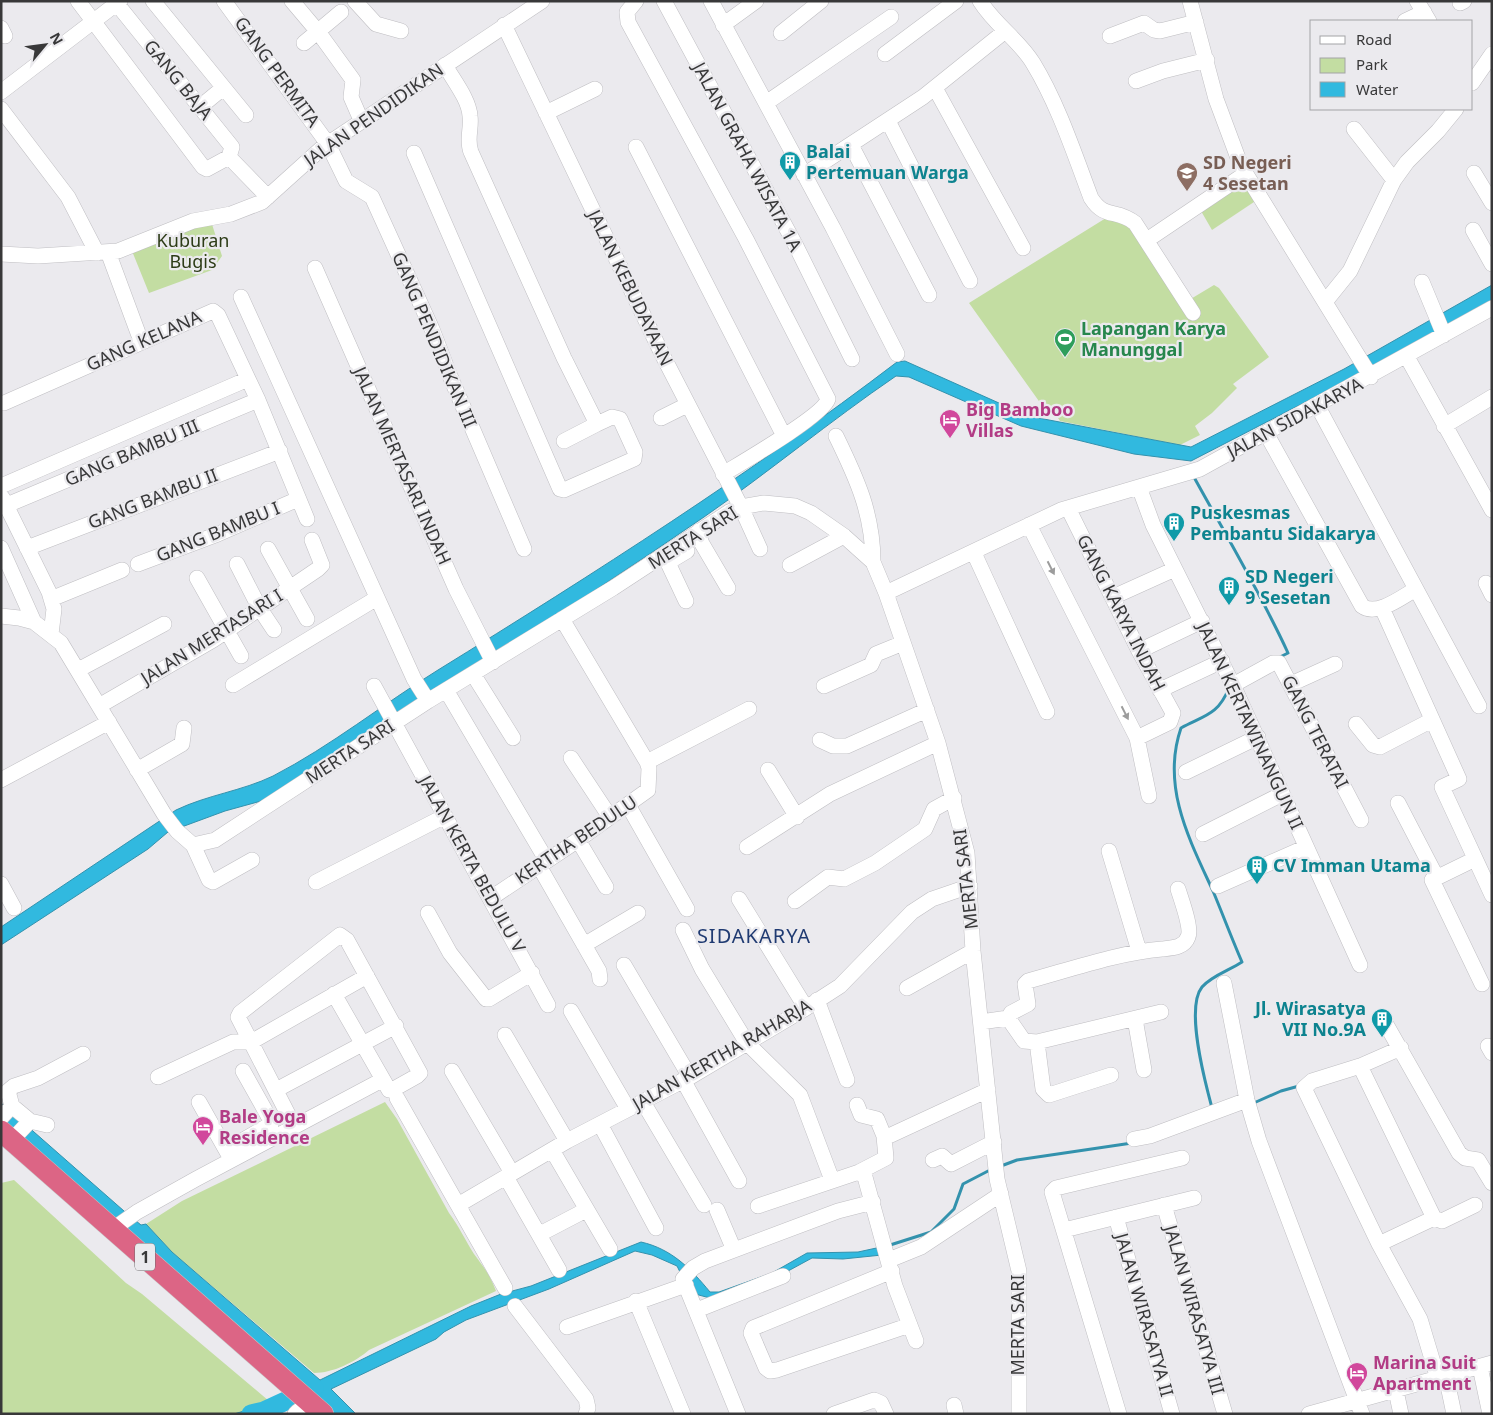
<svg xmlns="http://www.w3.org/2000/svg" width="1493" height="1415" viewBox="0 0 1493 1415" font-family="'Noto Sans',sans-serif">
	<rect width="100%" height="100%" fill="#ebeaee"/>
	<path fill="#c3dda2" d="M1245,182l12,18 -45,30 -11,-19z
		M1106,218h19l59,85 30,-18 5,3 50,69 -36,27 4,4 -25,25 -17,13 5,9 -20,10 -120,-24 -9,-14 -10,-3 -72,-101z
		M211,221l11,35 -10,14 -63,23 -17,-42z
		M385,1102l12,17 52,94c10,13 16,27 25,41 11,15 15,19 22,37l-127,59c-14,12 -36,23 -55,23l-142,-121 -26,-28 36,-23z
		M14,1180l112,103 16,11 127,107 -2,5 -33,8h-233v-231z"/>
	<path fill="#31b9df" stroke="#3392ad" d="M1492,285v17l-107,59 -194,100 -57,-7 -113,-28 -112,-49 -13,-1c-66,45 -127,96 -192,141 -141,97 -288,188 -432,281l-47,13 -57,21 -20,17 -147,96v-18l175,-117c31,-15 66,-19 97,-34 58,-30 110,-72 165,-106 157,-97 312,-196 459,-308l8,-1 123,55 163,31 153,-78z
		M1,1103l123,108 17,14 5,-1 26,28 148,128 151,-74 30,-12 30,-8 110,-44c31,7 50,27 69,50h9l53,-19 35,-20 51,-1 23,-5 1,8 -39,4 -31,-1 -35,19 -67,21 -15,-4 -9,-10 -9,-18 -25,-11 -17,-4 -86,38 -83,31 -22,12 -8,7 -105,50 25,25h-21l-334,-294z
		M269,1401l11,13h-46c10,-4 23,-4 33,-8z"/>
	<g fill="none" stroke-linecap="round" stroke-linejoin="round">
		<path stroke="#3392ad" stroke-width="3" d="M1195,479c32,58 66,115 93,174l-8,4
			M1256,1102l25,-11 18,-5
			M1212,1108c-7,-26 -27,-100 -10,-121 9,-11 28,-17 40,-25 -10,-23 -19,-47 -29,-71 -24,-52 -52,-105 -32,-163 24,-13 37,-13 48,-40
			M1001,1166l16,-6 115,-17
			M887,1246l44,-14 23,-23 9,-25 27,-14"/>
		<path stroke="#31b9df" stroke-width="19" d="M251,1414l13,-3 50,-23"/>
		<g stroke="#bfbec2" stroke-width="16">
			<path id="minor" d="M78,1l125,166 4,2 22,-12 3,-10 -115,-143
				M153,1l93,114
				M224,1l104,143 18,37 26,16 60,132 18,47 74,173
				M292,1l27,32 34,47 -2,17 10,23
				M355,1l21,23 25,7
				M636,1l-9,11 1,10 118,217 82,160c-4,16 -87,64 -105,75
				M664,1l132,245 56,113
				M711,1l122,227 64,126
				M980,1c15,24 39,39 53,62 25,41 41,90 58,135 14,22 25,10 44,25l58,90
				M1190,1l26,98 25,67 130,211
				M1417,1l12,20
				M1460,3l4,-2
				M1405,21l19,-9
				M504,25l158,329 79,153 19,42
				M723,25l33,-24
				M1,28l4,8
				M781,33l40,-32
				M1110,36l34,-13 10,7 6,1 36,-9
				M304,43l37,-31
				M885,54l71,-53
				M445,65c8,15 24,34 25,51 2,12 -4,23 1,36l93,206 33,66 -33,17
				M1136,81l27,-10 44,-11
				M1472,83l20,-29
				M935,88l88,160
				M1,92l119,-91
				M766,103l125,-86
				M200,107l23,-19
				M1,109l67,88 29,56
				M546,113l49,-24
				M888,121l82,160
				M1354,129l40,51
				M851,145l78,150
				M636,147l148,289
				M414,153l146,336 4,1 70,-31 1,-7 -15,-33 -8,-2 -15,7
				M229,157l39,40
				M1474,173l18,30
				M804,175l119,-78 81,-65
				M1473,230l19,34
				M1147,240l98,-66
				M108,252l33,89
				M1,254l37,2 80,-5 75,-30 38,-7 31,-12 61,-55 219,-146
				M315,268l141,321 37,73
				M1422,282l22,53
				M241,297l173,382 14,22
				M1325,302l25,-31 44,-91 13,-18 31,-31 18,-22
				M1407,357l85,153
				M4,403l209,-92 5,4 40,85 49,119
				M1317,405l162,301
				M661,418l26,-13
				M1444,426l48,-29
				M1266,433l96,173c15,11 41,-10 54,-17
				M836,436c21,43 37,78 37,126
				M1,486l247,-107
				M1139,487l14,38 80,160 127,280
				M2,497l47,95 5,17 -3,25
				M7,505l251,-105
				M1068,508l71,143 34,62 -3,9 -33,16
				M1029,525l108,213 12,58
				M699,531l2,11 27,46
				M1,548l33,74
				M27,548l253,-97
				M268,549l39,70
				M974,553l73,159
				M138,564l80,-30 80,-35
				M237,564l23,45 14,21
				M790,565l54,-29
				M197,578l44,78
				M1486,583l6,12
				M886,593l175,-83 139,-41 292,-161
				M1113,597l62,-28
				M51,599l71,-29
				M686,601l-17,-36 3,-5 15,-9
				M1382,608l77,171 -17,8 50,108
				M1,616l18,2 15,4 27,21 103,171 13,17 16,14 22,-5 213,-139 185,-113 116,-76 12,-5 23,-4 31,3 16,7 33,23 29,26 13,31 52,150 29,110 6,98 24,228 22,92v143
				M1139,651l63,-30
				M78,670l86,-46
				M473,674l40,64
				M1291,684l44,-20
				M233,685l144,-87
				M1233,685l40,-22h6l82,157
				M374,686l174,319
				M824,686l47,-21 5,-11 27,-11
				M446,690l98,166
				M1160,690l62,-29
				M99,706l114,-66 105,-71 4,-4 -10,-25
				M1356,724l17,21 7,2 52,-27
				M820,740l13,6h14l80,-36
				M571,758l39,59
				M647,762l102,-53
				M137,770l45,-26 2,-16
				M768,770l29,47
				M1186,772l72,-35
				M1,780l108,-58
				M1398,803l39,75
				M628,805l59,104
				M1203,834l79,-40
				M578,840l28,47
				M193,845l16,35 4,2 39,-22
				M747,847l83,-53 108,-51
				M1109,851l30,100
				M1475,859l-43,21 50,104
				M539,866l60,105 1,8
				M316,882l129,-66
				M1,884l13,24
				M1218,886l88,-39
				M491,898l87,-58 70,-50 1,-22 -2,-6 -85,-143
				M739,899l67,109
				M795,901l33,-24 16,2 31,-16 50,-34 9,-20 20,-11
				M428,913l22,40 36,46h3l43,-26
				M683,930l19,39 45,74 53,52 32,85
				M584,945l54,-32
				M624,965l66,112
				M1224,983l23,117 12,41 103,273
				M907,988l66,-37
				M817,1000l30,80
				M571,1011l57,98
				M1008,1018l3,-5 17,-9 -3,-20 3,-3c44,-12 89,-28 134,-32 10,-1 22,-1 26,-12 4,-9 -7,-38 -10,-48
				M1135,1019l9,51
				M981,1022l27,-4 16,23 13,1 124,-30
				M1387,1026l72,127 6,5 13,2 14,23
				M505,1035l62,106
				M1037,1042l6,47 6,6 62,-20
				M1488,1046l4,7
				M1401,1048l-41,18 -48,15 -8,7 75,156 41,75 18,60
				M1360,1066l74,152 8,3 33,-16
				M452,1071l60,102
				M158,1077l75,-35h18l116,-66
				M683,1080l56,101
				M276,1090l120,-64
				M397,1098l108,190
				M199,1102l31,55
				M643,1102l61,103
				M1,1118l11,-12 -4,-15 6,-5 24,-8 45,-24
				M30,1121l17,4
				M600,1124l56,104
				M294,1126l-56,-109 2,-4 100,-78 7,5 73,133 -3,3 -25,14h-3l-55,-96
				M891,1135l97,-45
				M1134,1139l16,-3 97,-36
				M12,1140l18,-19 -18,-15
				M226,1150l45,-26v-3l-28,-50
				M552,1150l58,99
				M933,1160l9,-4 9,8 2,-1 41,-21
				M859,1172l6,5 30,109 21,55
				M506,1177l53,93
				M458,1205l109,-64 123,-64 116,-69 34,-22 72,-74 20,-13 38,-13
				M1164,1205l61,209
				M758,1206l101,-34 27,-14 -2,-22 -7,-17 -16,-4 -4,-10
				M717,1210l17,40
				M1116,1217l56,197
				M113,1229l24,-17 59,-33 186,-99
				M1064,1230l130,-32
				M540,1234l46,-24
				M1379,1244l55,-26
				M889,1260l32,-13 80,-53
				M892,1271l-139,57 -2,5 15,35 4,3 7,-1 133,-45
				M636,1301l47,113
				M515,1306l71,93 2,9 -2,6
				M697,1310l86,-34
				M567,1327l119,-42
				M1480,1367l10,47
				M1446,1376l8,38
				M1396,1391l5,23
				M954,1405l2,9
				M295,1414l3,-3
				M738,1414l-55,-135 10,-11 12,-7 133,-50 35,-9
				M834,1414l40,-14 7,3 5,11
				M1119,1414l-67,-222 4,-4 126,-30
				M1309,1414l183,-51"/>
		</g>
		<g stroke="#c7c7c8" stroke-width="22">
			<path id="highway" d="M1,1131l322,283"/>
		</g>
		<use href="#minor" stroke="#fff" stroke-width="15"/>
		<use href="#highway" stroke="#dc6585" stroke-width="21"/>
	</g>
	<defs><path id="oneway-solid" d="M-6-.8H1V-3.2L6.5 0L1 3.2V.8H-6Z" transform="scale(1.25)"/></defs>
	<g fill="#9c9c9c">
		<use href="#oneway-solid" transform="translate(1051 568) rotate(63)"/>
		<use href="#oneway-solid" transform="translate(1125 713) rotate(63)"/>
	</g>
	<defs>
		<g id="building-pin" transform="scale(1.125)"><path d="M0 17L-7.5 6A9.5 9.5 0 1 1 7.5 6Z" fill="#0f9aa8" stroke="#ebeaee"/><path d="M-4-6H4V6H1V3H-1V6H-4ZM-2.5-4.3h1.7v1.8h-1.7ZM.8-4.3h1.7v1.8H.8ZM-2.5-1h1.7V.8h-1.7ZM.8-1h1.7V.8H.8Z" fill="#fff"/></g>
		<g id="school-pin" transform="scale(1.125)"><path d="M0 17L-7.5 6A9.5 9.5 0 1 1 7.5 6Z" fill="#8d6e63" stroke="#ebeaee"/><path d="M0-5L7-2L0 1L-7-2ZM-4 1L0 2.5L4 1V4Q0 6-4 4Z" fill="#fff"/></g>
		<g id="stadium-pin" transform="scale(1.125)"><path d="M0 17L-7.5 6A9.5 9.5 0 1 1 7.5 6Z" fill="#2e9e5b" stroke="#ebeaee"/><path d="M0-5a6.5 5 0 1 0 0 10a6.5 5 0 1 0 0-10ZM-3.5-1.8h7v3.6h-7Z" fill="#fff"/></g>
		<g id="hotel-pin" transform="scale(1.125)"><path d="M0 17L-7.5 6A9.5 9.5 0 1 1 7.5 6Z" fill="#d1479c" stroke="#ebeaee"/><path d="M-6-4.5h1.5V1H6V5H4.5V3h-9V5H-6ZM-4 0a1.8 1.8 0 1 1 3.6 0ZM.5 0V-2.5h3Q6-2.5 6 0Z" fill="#fff"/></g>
	</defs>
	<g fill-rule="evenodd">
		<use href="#building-pin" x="790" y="162"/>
		<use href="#school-pin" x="1187" y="173"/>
		<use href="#stadium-pin" x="1065" y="339"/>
		<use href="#hotel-pin" x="950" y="420"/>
		<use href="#building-pin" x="1174" y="523"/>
		<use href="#building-pin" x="1229" y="587"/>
		<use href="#building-pin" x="1257" y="866"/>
		<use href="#building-pin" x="1382" y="1019"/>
		<use href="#hotel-pin" x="203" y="1127"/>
		<use href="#hotel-pin" x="1357" y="1373"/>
	</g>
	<g text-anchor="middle" stroke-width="4.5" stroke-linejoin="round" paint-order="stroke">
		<rect fill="#ebeaee" stroke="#6e6d6f" stroke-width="1" x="135" y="1243.5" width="20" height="27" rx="4"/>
		<g font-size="16" font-weight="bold" fill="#383839">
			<text x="145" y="1263">1</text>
		</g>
		<g font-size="18" fill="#383839" stroke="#ebeaee">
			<text transform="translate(277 72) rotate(54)" y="6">GANG PERMITA</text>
			<text transform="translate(178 80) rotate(51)" y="6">GANG BAJA</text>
			<text transform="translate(374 115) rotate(-35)" y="6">JALAN PENDIDIKAN</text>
			<text transform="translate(747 157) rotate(62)" y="6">JALAN GRAHA WISATA 1A</text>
			<text transform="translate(630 288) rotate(64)" y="6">JALAN KEBUDAYAAN</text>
			<text transform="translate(434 340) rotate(67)" y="6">GANG PENDIDIKAN III</text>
			<text transform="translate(144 341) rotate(-24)" y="6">GANG KELANA</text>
			<text transform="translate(1295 418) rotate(-28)" y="6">JALAN SIDAKARYA</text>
			<text transform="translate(132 453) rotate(-23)" y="6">GANG BAMBU III</text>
			<text transform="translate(402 466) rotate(66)" y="6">JALAN MERTASARI INDAH</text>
			<text transform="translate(153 499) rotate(-21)" y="6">GANG BAMBU II</text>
			<text transform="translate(218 532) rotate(-22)" y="6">GANG BAMBU I</text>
			<text transform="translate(693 538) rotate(-32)" y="6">MERTA SARI</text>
			<text transform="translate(1121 613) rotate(63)" y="6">GANG KARYA INDAH</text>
			<text transform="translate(212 637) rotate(-32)" y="6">JALAN MERTASARI I</text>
			<text transform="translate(1250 726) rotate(65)" y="6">JALAN KERTAWINANGUN II</text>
			<text transform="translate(1315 732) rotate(63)" y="6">GANG TERATAI</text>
			<text transform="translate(350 752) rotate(-33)" y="6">MERTA SARI</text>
			<text transform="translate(576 840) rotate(-34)" y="6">KERTHA BEDULU</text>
			<text transform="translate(472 864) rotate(61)" y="6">JALAN KERTA BEDULU V</text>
			<text transform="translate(966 879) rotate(-97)" y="6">MERTA SARI</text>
			<text transform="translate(722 1055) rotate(-30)" y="6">JALAN KERTHA RAHARJA</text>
			<text transform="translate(1194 1310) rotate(74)" y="6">JALAN WIRASATYA III</text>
			<text transform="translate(1144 1315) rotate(74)" y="6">JALAN WIRASATYA II</text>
			<text transform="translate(1018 1325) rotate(-90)" y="6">MERTA SARI</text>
		</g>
		<g font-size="18" font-weight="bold" fill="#0d838f" stroke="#ebeaee" text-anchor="start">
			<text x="806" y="158">Balai<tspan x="806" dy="21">Pertemuan Warga</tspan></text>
			<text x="1190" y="519">Puskesmas<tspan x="1190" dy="21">Pembantu Sidakarya</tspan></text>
			<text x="1245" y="583">SD Negeri<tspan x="1245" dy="21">9 Sesetan</tspan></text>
			<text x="1273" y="872">CV Imman Utama</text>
			<text x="1366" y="1015" text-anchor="end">Jl. Wirasatya<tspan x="1366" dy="21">VII No.9A</tspan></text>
		</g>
		<g font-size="18" font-weight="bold" fill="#785e54" stroke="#ebeaee" text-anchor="start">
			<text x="1203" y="169">SD Negeri<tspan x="1203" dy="21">4 Sesetan</tspan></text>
		</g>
		<g font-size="18" fill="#2d3c17" stroke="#ebeaee">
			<text x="193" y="247">Kuburan<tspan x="193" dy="21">Bugis</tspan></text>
		</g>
		<g font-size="18" font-weight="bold" fill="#27864d" stroke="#ebeaee" text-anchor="start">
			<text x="1081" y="335">Lapangan Karya<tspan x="1081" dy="21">Manunggal</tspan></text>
		</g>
		<g font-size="18" font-weight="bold" fill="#b23c85" stroke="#ebeaee" text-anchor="start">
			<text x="966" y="416">Big Bamboo<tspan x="966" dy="21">Villas</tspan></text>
			<text x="219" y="1123">Bale Yoga<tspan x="219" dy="21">Residence</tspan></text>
			<text x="1373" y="1369">Marina Suit<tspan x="1373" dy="21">Apartment</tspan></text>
		</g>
		<g font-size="20" letter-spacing="1" fill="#203b72" stroke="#ebeaee">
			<text x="754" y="943">SIDAKARYA</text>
		</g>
	</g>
	<rect width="1493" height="1415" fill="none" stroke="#383839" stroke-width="5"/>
	<rect x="1310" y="20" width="162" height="90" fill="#ebeaee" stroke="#a3a3a6"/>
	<rect x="1320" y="36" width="25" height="8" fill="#ffffff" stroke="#a3a3a6"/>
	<text x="1356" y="45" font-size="15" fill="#383839">Road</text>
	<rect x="1320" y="58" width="25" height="15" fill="#c3dda2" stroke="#a3a3a6"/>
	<text x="1356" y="70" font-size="15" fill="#383839">Park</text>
	<rect x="1320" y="82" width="25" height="15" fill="#31b9df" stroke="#a3a3a6"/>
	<text x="1356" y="95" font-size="15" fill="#383839">Water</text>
	<g transform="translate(45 45) rotate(61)" stroke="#ebeaee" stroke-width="4" paint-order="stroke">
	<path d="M0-4L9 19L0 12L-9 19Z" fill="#383839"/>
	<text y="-8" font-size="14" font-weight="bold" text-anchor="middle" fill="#383839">N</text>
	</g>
</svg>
